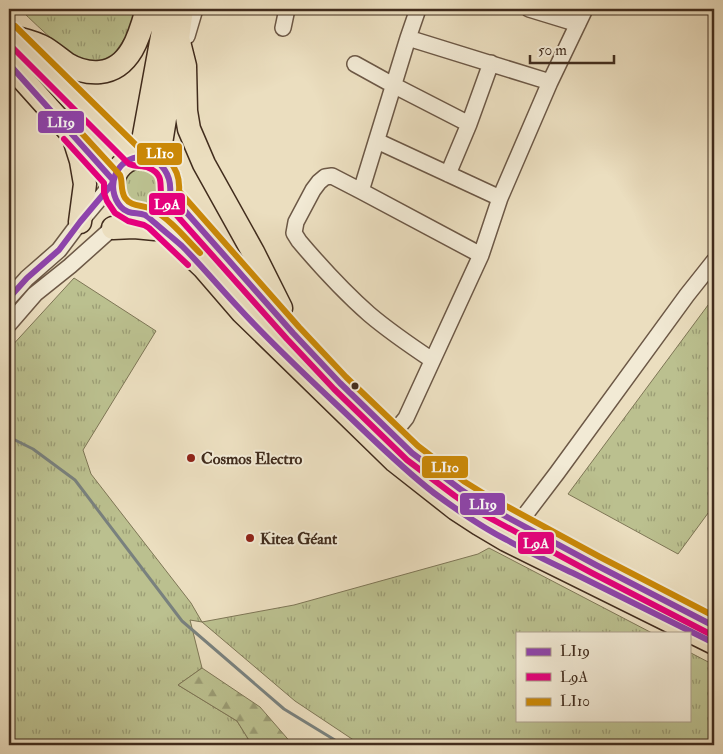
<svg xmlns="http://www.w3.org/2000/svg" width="723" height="754" viewBox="0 0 723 754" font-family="'IM FELL Double Pica',serif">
	<defs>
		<pattern id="grass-tufts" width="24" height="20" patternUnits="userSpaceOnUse" patternTransform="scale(1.25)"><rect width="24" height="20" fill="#bbc08f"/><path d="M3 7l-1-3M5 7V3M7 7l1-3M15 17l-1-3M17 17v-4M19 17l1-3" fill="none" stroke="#9a9c74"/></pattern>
		<pattern id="forest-firs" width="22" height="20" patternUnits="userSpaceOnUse" patternTransform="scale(1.25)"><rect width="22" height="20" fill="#bbc08f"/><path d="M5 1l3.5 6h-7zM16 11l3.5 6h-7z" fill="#9a9c74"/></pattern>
	</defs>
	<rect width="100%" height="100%" fill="#ebdebf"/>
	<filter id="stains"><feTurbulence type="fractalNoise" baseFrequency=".004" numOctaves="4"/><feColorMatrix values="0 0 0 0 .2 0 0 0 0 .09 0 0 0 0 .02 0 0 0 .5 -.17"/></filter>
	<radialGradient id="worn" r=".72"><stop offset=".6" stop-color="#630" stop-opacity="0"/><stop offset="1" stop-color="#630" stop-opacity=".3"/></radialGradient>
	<path fill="url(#grass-tufts)" stroke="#7e7656" d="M20,9h118l-5,17 -19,28 -19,18c-27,-18 -52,-40 -75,-63z
		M124 184a20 20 0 1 1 40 0a20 20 0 1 1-40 0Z
		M74,278l82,53 -73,119 8,24 100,129 11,19 92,-17 184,-51 11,-6 163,85h-135v87h172v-68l25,13v80h-353l-66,-44 -93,-79 -12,-2 12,48 -24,17 59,36 15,24h-243v-396z
		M714,297v208l-36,49 -110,-60z"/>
	<path fill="url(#forest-firs)" stroke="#7e7656" d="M202,668l58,39 33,38h-41l-15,-24 -59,-36z"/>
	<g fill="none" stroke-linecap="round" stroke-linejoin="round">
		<path stroke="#79817e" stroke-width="3" d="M9,437l24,12 42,31 107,141 102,88 59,36"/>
		<g stroke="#6c5846" stroke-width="18">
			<path id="minor" d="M529,9l49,15
				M283,28l4,-19
				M187,36l8,-27
				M408,38l142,44
				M355,64l38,21 76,39
				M377,141l123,57
				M448,174l21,-50 22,-61
				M361,191l47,-153 10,-29
				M9,298l18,-20 32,-28 21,-28 32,-38
				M9,324l26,-30 35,-28 38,-34 13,-8
				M432,360c-21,-14 -43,-29 -63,-46 -25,-22 -48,-47 -70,-73l-5,-8 2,-11 17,-32 6,-8 6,-5 7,-1 29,15 120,64
				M392,435l14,-17 75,-163 19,-57 50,-116 35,-73
				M519,523l38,-50 130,-178 27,-34"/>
		</g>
		<g stroke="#412c1d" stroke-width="25">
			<path id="highway" d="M13,37c11,3 22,5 32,11 8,5 15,11 22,16 10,6 22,9 33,8 31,-3 40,-38 47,-63
				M178,38l7,28 1,45 3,18 15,35 49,88 28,56
				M20,44l84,81 31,32
				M9,64l104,116
				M75,142l6,19 4,23 -5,38
				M113 186a29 29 0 1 1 58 0a29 29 0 1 1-58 0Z
				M140,157l27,-148
				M158,162l20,-124 4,-29
				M170,194l123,139 47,50 72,70 48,36 21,14 115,62 118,61
				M146,215l19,16 39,37 38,44 153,149 61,48 23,15 27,16 208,103
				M113,228l21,-1 21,2"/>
		</g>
		<use href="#minor" stroke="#f2ead5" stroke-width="15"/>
		<use href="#highway" stroke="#ebdebf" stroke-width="22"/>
		<g stroke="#f2ead5" stroke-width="10">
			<path id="bus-1" d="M9,64l104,116
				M9,298l18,-20 32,-28 21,-28 32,-38 1,-4
				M714,626l-118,-61 -115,-62 -21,-14 -48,-36 -72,-70 -47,-50 -123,-139c2,-18 -8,-35 -27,-37 -27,-1 -39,31 -22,50 7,8 16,5 24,8 4,2 7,6 10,8 9,8 18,15 27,23 20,20 37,41 56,61 31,34 65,66 99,98 32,30 62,61 97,88 23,17 47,34 73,47 23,13 47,24 70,35 46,23 91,45 137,68"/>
		</g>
		<g stroke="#f2ead5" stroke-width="10">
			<path id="bus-2" d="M9,44l120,120c7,3 14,1 20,4 18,8 8,20 14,32l124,139 47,50 73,71 48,36 22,15 115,62 118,61
				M64,139l40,44v10l3,8 8,12 13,8 16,4 5,3 39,37"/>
		</g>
		<g stroke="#f2ead5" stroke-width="10">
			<path id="bus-3" d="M15,26l124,122c24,0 42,19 40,43l120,136 47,50 72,69 47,36 21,13 114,62 114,59
				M76,127l44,48c3,7 0,15 5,23 7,10 19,6 28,12 18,10 32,28 47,43"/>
		</g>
		<use href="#bus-1" stroke="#8e44ad" stroke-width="6"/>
		<use href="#bus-2" stroke="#e5007d" stroke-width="6"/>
		<use href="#bus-3" stroke="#ca8807" stroke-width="6"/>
	</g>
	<circle fill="#412c1d" stroke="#f2ead5" stroke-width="2" cx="355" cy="386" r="4.5"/>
	<g fill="#8f2418" stroke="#f2ead5" stroke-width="2">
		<circle cx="191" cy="458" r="5"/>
		<circle cx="250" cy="538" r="5"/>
	</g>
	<g text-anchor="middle" stroke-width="4" stroke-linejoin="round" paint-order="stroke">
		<g font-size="16" font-weight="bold" fill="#412c1d" stroke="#f2ead5" text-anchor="start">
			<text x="201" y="464">Cosmos Electro</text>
			<text x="260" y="544">Kitea Géant</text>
		</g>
	</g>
	<g stroke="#f2ead5" stroke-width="2">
		<rect x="37" y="110" width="48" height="24" rx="5" fill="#8e44ad"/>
		<rect x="136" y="142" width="47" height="24" rx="5" fill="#ca8807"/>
		<rect x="148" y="192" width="38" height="24" rx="5" fill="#e5007d"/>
		<rect x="421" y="455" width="48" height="24" rx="5" fill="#ca8807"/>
		<rect x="459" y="492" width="47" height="24" rx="5" fill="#8e44ad"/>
		<rect x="517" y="531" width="38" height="24" rx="5" fill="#e5007d"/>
	</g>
	<g font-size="14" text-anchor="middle" font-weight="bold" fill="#fff">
		<text x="61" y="127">LI19</text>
		<text x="160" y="158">LI10</text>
		<text x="167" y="209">L9A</text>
		<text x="445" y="472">LI10</text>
		<text x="483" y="509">LI19</text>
		<text x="536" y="548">L9A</text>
	</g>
	<rect width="723" height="754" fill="none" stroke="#ebdebf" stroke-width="30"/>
	<rect x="10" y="10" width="703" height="734" fill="none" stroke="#412c1d" stroke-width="2.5"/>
	<rect x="15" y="15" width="693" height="724" fill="none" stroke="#412c1d"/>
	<rect x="516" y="632" width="175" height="90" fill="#f2ead5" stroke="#ab9e8b"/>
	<rect x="526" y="648" width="25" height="8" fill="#8e44ad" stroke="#ab9e8b"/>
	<text x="560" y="656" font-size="15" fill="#412c1d">LI19</text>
	<rect x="526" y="673" width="25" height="8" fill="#e5007d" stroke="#ab9e8b"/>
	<text x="560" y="682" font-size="15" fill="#412c1d">L9A</text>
	<rect x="526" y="698" width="25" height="8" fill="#ca8807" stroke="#ab9e8b"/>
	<text x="560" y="706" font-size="15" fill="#412c1d">LI10</text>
	<path d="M530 55v8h84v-8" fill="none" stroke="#412c1d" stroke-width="2.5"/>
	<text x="538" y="55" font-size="15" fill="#412c1d" stroke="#f2ead5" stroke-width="4" paint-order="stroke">50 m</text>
	<rect width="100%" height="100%" filter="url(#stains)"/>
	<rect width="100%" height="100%" fill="url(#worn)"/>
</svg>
